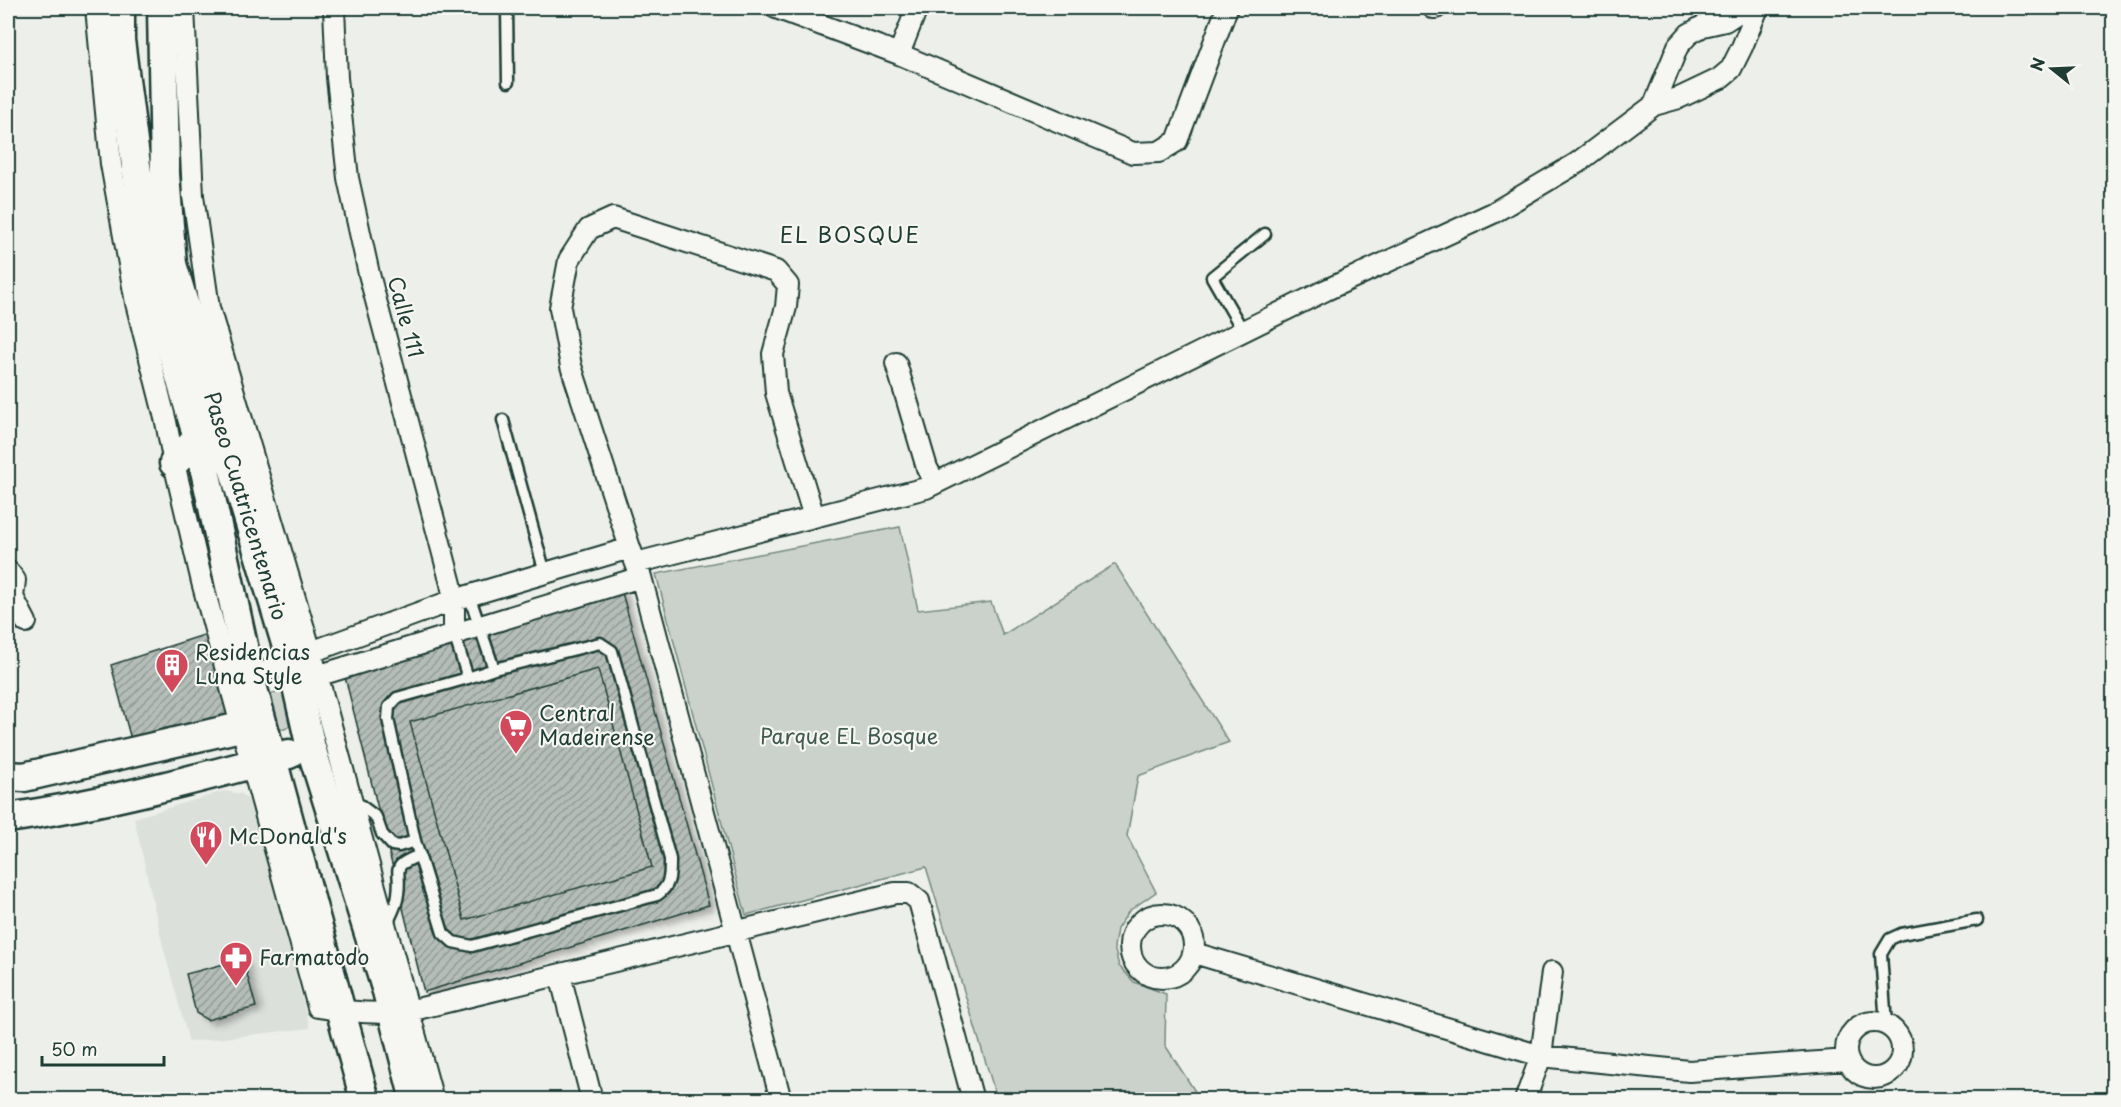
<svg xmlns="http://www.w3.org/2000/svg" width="2121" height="1107" viewBox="0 0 2121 1107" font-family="'Playpen Sans',sans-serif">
	<defs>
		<pattern id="building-hatch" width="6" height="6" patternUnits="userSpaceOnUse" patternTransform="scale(1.5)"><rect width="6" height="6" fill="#b4bdb8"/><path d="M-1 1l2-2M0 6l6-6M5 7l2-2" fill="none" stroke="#929b96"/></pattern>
		<filter id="shadow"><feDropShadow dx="6" dy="4" stdDeviation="3" flood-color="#0004"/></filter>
	</defs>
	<rect width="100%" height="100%" fill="#edefea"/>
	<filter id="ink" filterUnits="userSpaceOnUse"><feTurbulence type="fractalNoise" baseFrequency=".0167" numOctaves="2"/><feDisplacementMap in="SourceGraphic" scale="12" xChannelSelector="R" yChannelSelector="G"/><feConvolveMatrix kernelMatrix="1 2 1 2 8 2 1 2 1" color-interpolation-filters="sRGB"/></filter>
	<g filter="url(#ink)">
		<path fill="#dce0db" d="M224,791l18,3 8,7 60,227 -121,14 -26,-96 -29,-128z"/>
		<path fill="#cbd2cc" stroke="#758880" stroke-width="1.5" d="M900,527l18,83 73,-8 12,33 112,-71 114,178 -91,34 -11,60 29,56 -27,19 -12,18 -3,18 5,19 15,16 32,12 -1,51 35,54h-203l-71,-232 -180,48 -90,-341z
			M289,687l3,37 -7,5h-8l-9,-34z"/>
		<path fill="url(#building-hatch)" stroke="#1f3d34" stroke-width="1.5" filter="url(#shadow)" d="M621,589l88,316 -285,87 -79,-315z
			M213,632l18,90 -98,25 -22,-82z
			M598,669l54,198 -188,53 -54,-198z
			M243,959l13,48 -49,13 -11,-7 -10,-39z"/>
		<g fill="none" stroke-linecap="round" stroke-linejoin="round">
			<g stroke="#1f3d34" stroke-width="15">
				<path id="lane" d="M507,8l1,74
					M1243,331l-31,-54 53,-43
					M503,420l42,153
					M454,634l14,44 -71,20 -8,9 -1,12 27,122 28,92 10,9 19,4 185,-51c14,-9 13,-21 13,-36l-58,-208 -12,-8 -106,26 -25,-74
					M468,678l26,-9
					M352,799l24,18 6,17 10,11 7,1 16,-5
					M386,926c4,-10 11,-20 12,-32 4,-27 -10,-26 22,-39
					M1886,1025l-5,-71 9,-15 11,-5 76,-14"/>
			</g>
			<g stroke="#1f3d34" stroke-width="24">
				<path id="street" d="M96,8l15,156 25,139 30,119 8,41 28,119 116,425c30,5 61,8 91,4l486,-118h14l10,8 54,199
					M184,8l9,188 16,112 102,344 122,448
					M334,8l3,70 11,100 21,96 82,310 3,16v34
					M776,8l123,46 234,99 26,-1 18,-11 50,-133
					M1433,8h3
					M899,54l18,-46
					M1654,105l24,-59 11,-12 14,-8 22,-5 20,-13
					M896,363l31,105 8,15
					M636,563l290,-75 400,-198 167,-77 84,-50 77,-58 25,-7 40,-19 12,-10 11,-22 16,-39
					M8,571l7,9 -2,17 13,25
					M250,678l61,-26 143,-52 176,-52
					M307,679l334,-102
					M1130 946a32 32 0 1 1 64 0a32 32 0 1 1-64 0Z
					M1194,953l347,103 148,15 159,-11
					M560,975l32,125
					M1846 1050a28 28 0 1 1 56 0a28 28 0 1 1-56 0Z
					M781,1100l-140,-523 -11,-29 -59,-182 -11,-58 9,-48 20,-31 24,-11 163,53 12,14 -2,22 -13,47 3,39 38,124
					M1525,1100l16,-44 11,-84"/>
			</g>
			<g stroke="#1f3d34" stroke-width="33">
				<path id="secondary" d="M120,8v32l30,235 48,163 52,240 115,422
					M162,8l3,166 7,90 119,396 20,88 76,243 28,109
					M174,463l24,-25
					M8,776l16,1 238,-55
					M8,818c95,-14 188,-39 281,-64"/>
			</g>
			<use href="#lane" stroke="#f6f6f2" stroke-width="10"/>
			<use href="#street" stroke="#f6f6f2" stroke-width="20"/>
			<use href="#secondary" stroke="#f6f6f2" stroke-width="28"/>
		</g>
	</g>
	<defs>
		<g id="building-pin" transform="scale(1.725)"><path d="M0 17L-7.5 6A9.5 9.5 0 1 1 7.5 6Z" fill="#d1495b" stroke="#f6f6f2"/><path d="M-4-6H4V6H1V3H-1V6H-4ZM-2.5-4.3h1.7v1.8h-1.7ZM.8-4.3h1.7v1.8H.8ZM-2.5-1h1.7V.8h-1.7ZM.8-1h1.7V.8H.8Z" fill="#fff"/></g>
		<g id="supermarket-pin" transform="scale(1.725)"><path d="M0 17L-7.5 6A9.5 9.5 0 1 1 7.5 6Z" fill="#d1495b" stroke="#f6f6f2"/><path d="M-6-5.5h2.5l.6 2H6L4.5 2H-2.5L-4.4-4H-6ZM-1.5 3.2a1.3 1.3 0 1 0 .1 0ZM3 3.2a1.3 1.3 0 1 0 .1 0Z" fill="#fff"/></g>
		<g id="restaurant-pin" transform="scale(1.725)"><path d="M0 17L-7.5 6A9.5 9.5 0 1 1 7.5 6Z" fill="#d1495b" stroke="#f6f6f2"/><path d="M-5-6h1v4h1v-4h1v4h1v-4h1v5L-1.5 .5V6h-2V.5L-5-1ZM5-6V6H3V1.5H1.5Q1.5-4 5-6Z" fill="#fff"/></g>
		<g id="pharmacy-pin" transform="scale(1.725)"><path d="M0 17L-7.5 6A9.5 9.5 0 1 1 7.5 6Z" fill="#d1495b" stroke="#f6f6f2"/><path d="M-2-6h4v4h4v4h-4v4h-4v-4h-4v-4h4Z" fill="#fff"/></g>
	</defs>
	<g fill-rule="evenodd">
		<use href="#building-pin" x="172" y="665"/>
		<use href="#supermarket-pin" x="516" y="726"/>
		<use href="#restaurant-pin" x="206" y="837"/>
		<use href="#pharmacy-pin" x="236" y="958"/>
	</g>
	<g text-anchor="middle" stroke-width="4.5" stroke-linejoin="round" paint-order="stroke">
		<g font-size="21" fill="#1f3d34" stroke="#f6f6f2">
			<text transform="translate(405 317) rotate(75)" y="7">Calle 111</text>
			<text transform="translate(245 506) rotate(73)" y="7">Paseo Cuatricentenario</text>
		</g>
		<g font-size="21" fill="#1f3d34" stroke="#f6f6f2" text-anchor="start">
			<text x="195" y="660">Residencias<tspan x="195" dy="24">Luna Style</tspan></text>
			<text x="539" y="721">Central<tspan x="539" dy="24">Madeirense</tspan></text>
			<text x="229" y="844">McDonald's</text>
			<text x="259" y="965">Farmatodo</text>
		</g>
		<g font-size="21" fill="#415b52" stroke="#f6f6f2">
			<text x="849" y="744">Parque EL Bosque</text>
		</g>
		<g font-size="22" letter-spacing="1.5" fill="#1f3d34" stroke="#f6f6f2">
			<text x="850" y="243">EL BOSQUE</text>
		</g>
	</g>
	<rect width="2121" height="1107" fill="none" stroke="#f6f6f2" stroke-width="30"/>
	<rect x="15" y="15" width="2091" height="1077" fill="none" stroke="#1f3d34" stroke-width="2" filter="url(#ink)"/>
	<g transform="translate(2052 69) rotate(288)" stroke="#f6f6f2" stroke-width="4.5" paint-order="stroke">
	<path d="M0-4.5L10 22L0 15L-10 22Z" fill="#1f3d34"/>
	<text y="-9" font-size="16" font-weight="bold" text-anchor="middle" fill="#1f3d34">N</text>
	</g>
	<path d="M42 1056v9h122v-9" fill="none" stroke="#1f3d34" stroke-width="3"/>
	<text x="51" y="1056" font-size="18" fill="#1f3d34" stroke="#f6f6f2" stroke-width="4.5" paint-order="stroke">50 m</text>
</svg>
